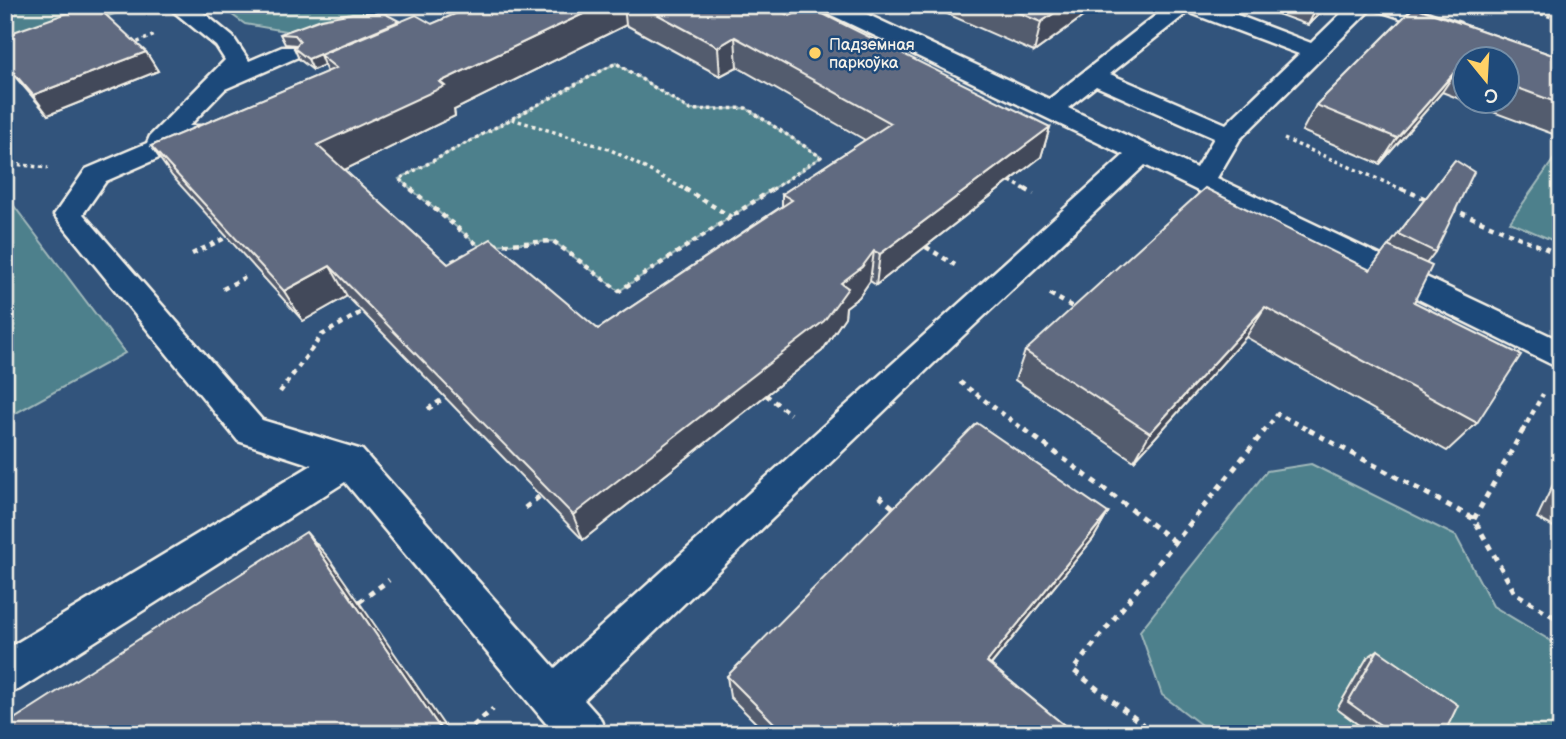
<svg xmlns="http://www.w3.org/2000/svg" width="1566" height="739" viewBox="0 0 1566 739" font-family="'Balsamiq Sans',sans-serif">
	<rect width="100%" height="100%" fill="#32547c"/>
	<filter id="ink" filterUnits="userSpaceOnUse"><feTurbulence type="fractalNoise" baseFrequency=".0143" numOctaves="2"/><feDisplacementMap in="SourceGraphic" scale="14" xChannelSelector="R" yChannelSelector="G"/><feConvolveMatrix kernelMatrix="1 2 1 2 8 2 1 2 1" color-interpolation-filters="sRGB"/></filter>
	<g filter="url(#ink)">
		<path fill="#4d808c" stroke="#a0b8ba" stroke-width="2" d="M5,5h134l-134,48z
			M218,5h202l-17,6 -52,4 -48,19 -58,-10z
			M616,63l74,47 56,-2 75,49 -202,134 -66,-50 -74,5 -80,-67z
			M1560,150h1v94l-51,-22z
			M5,194l120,159 -120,66z
			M1311,464l145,72 37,70 68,41v87h-348l-51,-39 -22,-64 127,-160z"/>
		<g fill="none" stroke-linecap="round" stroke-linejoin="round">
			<g stroke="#f4f1e8" stroke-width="5">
				<path id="lane" d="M171,5h23l39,32 16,24 33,-14h16l4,5 -4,5 -73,32 -36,37h16l4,6 -4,6 -99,43 -23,33 179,206 100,30 193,218 569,-513 -303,-145 -3,-5h29l202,94 120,-94h42l100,38 39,-38h56l54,18 3,5 -3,5 -8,2 -76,-25 -2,-4 -134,133 -23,39 344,163v28l-416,-204 -211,198 -350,337 16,18 6,16h-51l-210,-252 -325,207 -15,6v-45l307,-185 -74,-24 -184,-226 32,-46 61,-26 3,-7 75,-76 -9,-14 -43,-35zM1188,12l111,42 -73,70 -116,-50zM1096,86l118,52 -18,30 -128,-60z"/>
			</g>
			<path stroke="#f4f1e8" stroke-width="3.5" stroke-dasharray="3.5 3.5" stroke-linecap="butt" d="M1514,5l47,15
				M96,13l15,-8
				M131,45l24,-10
				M512,119l97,30 79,42
				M1284,139l122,52
				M5,163l43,5
				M1010,181l18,10
				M413,191l-14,-12 217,-116 74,47 56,-2 75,49 -51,34"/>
			<path stroke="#f4f1e8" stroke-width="4.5" stroke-dasharray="5 5" stroke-linecap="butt" d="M411,189l68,57
				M685,189l46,28
				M1025,189l9,5
				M1402,189l29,12
				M1452,209l109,46
				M494,245l59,-4 66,50 154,-102
				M926,247l29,18
				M192,254l35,-17
				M443,266l42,-21
				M223,289l26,-14
				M1050,294l26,15
				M960,382l67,50
				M280,392l42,-57 43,-25
				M766,395l24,19
				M428,409l18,-12
				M1263,432l15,-18 34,18
				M1522,432l21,-38"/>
			<path stroke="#f4f1e8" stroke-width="5" stroke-dasharray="6 6" stroke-linecap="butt" d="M1025,430l150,112
				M1309,430l165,89 41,74 46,28
				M879,496l17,14
				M525,508l15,-12
				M1474,519l49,-89
				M359,602l30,-22
				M464,734l29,-25
				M1155,734l-82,-64 192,-240"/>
			<use href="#lane" fill="#1f4a7a" fill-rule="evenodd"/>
		</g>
		<path fill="#535b6e" stroke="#f4f1e8" stroke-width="2" fill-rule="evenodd" d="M476,5h292l22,11 260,111 -9,30 -165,128 -6,-4 -11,16 -13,10 -1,10 -23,34 -239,189 -236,-244 -44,25 -131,-145 -21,-30 176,-74 -3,-7 -11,5 -14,-11 -5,-11 3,-3 -12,-1 -5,-10 119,-12 33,2zM626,25l94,51 17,-9 128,73 -83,54v12l-184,123 -150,-65 -104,-94 111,-54 -1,-6z
			M927,5h172l-65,47z
			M1253,5h75l-20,20z
			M1414,7l147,51v79l-95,-35h41v-42h-42v41l-23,-9 -62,72 -78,-33 14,-26z
			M5,35l141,17 12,19 -110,44 -43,-50z
			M1455,160l-20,92 -9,12 -12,38 63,121 -30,28 -201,-114 -112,124 -119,-81 10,-29 345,-81z
			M1561,468v63l-24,-13z
			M1108,513l-15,26 -102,126 84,69h-308l-37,-37 -3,-21z
			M1378,650l66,84h-73l-34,-25 30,-51z"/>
		<path fill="#434a5a" stroke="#f4f1e8" stroke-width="2" d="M602,5h22l2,20 -172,85 1,6 -123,60 -15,-31 123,-63z
			M1066,5h33l-65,47 7,-30z
			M1318,5h10l-20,20z
			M399,21l4,11 -83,23 4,10 -11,5 -5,-11z
			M735,37l2,30 -17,9 -2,-29z
			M146,52l12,19 -110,44 -15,-20z
			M1459,67l-17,25 -62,72 17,-26z
			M1050,127l-9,30 -165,128 4,-31z
			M874,251l-4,30 -11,16 -13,10 -1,10 -23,34 -239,189 -10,-25 268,-232z
			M330,266l17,30 -44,25 -19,-30z
			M1265,307l-19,30 -112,124 16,-28z
			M1108,513l-15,26 -117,144 11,-21z
			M306,532l22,25 122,177h-6z"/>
		<path fill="#606a80" stroke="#f4f1e8" stroke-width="2" d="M90,5h5l51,47 -113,43 -28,-32v-28z
			M476,5h126l-162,77 5,4 -128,59 131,119 43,-25 107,90 194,-129 -10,-6 109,-71 -156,-86 -17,10 -78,-42h128l22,11 19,-9 241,120 -170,127 -6,-3 -12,16 -21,16 7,5 -24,33 -251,194 -243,-249 -46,25 -133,-145 185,-78 -16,-13 96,-40 16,9z
			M1000,5h66l-25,17z
			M1414,7l147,51v46l-54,-20v-24h-42v9l-6,-2 -62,71 -81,-33z
			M352,13h32l15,8 -91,38 -14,-11 6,-7 -5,-6 -15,-1 41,-15z
			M1455,160l19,12 -39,80 -37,-18z
			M1205,188l165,82 18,-24 44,20 -18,36 107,53 -44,68 -212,-116 -115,126 -125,-82z
			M977,423l131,90 -121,149 88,72h-290l-58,-58z
			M306,532l138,202h-439v-9z
			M1378,650l80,55 -14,29h-51l-45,-32z"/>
	</g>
	<circle fill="#ffd166" stroke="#1f4a7a" stroke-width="2.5" cx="815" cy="53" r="7"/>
	<g text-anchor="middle" stroke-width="5" stroke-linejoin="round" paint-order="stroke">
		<g font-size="16" fill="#f4f1e8" stroke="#1f4a7a" text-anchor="start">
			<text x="829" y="50">Падземная<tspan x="829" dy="18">паркоўка</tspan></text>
		</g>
	</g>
	<rect width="1566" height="739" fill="none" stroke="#1f4a7a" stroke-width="28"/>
	<rect x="14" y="14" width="1538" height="711" fill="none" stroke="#f4f1e8" stroke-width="2.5" filter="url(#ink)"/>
	<g transform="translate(1486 80) rotate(162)"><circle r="33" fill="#1f4a7a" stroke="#748da6" stroke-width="2"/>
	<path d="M0-5L12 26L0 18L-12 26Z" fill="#ffd166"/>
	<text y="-10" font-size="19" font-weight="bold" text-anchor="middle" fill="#f4f1e8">С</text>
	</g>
</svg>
